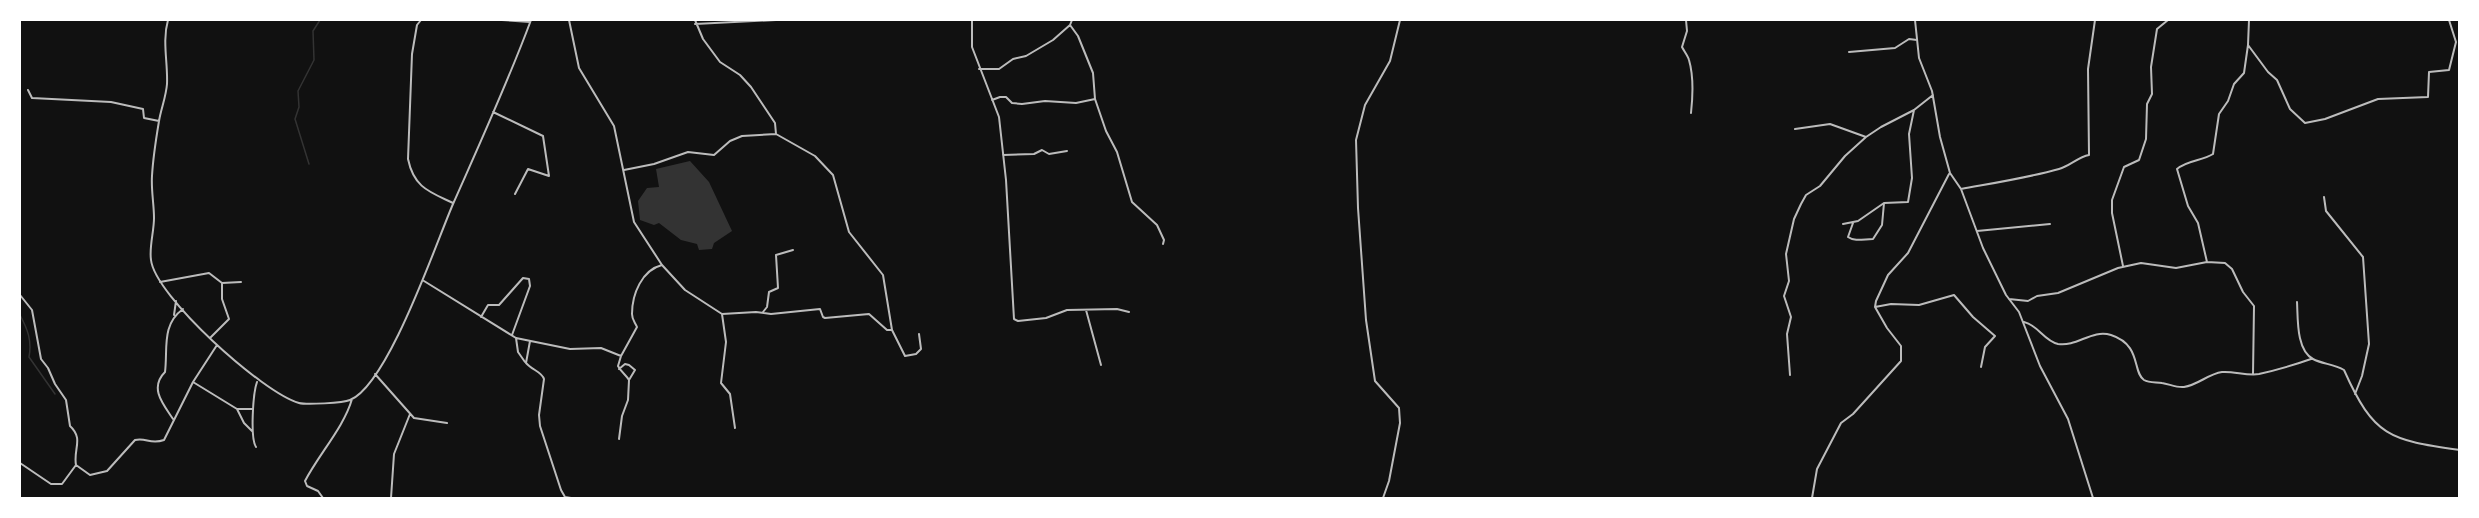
<svg xmlns="http://www.w3.org/2000/svg" width="2479" height="518" viewBox="0 0 2479 518" font-family="Karla,sans-serif">
	<rect width="100%" height="100%" fill="#111"/>
	<path fill="#333" d="M690,161l19,21 23,49 -18,12 -2,6 -13,1 -2,-6 -16,-4 -22,-17 -5,2 -14,-5 -2,-19 9,-13 12,-1 -3,-18z"/>
	<g fill="none" stroke-linecap="round" stroke-linejoin="round">
		<path stroke="#333" stroke-width="1.5" d="M309,164l-14,-45 4,-12 -1,-16 16,-31 -1,-29 7,-11
			M20,315c8,15 12,26 9,42l26,37"/>
		<path stroke="#bcbcbc" stroke-width="2" d="M168,20c-6,21 0,43 -1,64 -1,13 -6,25 -8,37 -3,18 -6,37 -7,55 -1,14 2,28 2,42 0,14 -5,29 -3,42 4,36 112,133 148,143 7,2 44,0 51,-3 38,-15 86,-157 103,-196 27,-61 55,-122 78,-184
			M421,20l-4,5 -5,29 -4,105c6,29 22,33 45,44
			M502,20l28,2
			M569,20l10,48 35,58 20,96 28,43 23,25 37,24 4,28 -5,41 9,11 5,34
			M695,20l8,19 17,23 20,13 11,12 24,36 1,11 39,22 18,19 16,57 34,43 9,55 13,26 11,-2 5,-5 -2,-15
			M972,20v27l27,70 7,63 8,139 4,2 28,-3 21,-8 50,-1 12,3
			M1686,20l1,11 -5,16c2,4 6,9 7,13 5,17 4,35 2,53
			M1915,20l4,38 13,33 8,46 10,36 11,16 22,59 23,47 13,17 21,54 28,53 25,79
			M2249,20l-1,25 20,27 9,8 13,29 15,14 20,-4 53,-20 50,-2 1,-25 20,-2 7,-28 -7,-22
			M695,24l81,-4
			M1070,25l8,11 15,37 2,26 11,32 11,21 15,50 25,23 7,15 -1,4
			M1849,52l46,-4 14,-9 8,1
			M979,69h20l14,-10 13,-3 27,-16 17,-15 2,-5
			M28,90l4,8 79,4 32,7 1,9 15,3
			M992,100l8,-3h6l6,6 10,1 23,-3 31,2 19,-4
			M493,112l50,24 6,40
			M1795,129l35,-5 36,13
			M1003,155l31,-1 8,-4 7,4 18,-3
			M624,170l30,-6 34,-12 26,3 16,-14 12,-5 34,-2
			M1961,189c33,-6 66,-11 98,-20 11,-3 19,-12 30,-14l-1,-86 7,-49
			M515,194l13,-25 21,7
			M2324,197l2,14 37,46 6,87 -7,32 -7,18
			M1853,223l-5,14c7,5 16,2 25,2l9,-14 2,-22 24,-1 4,-24 -3,-44 5,-24
			M1843,224l15,-3 26,-18
			M1977,231l73,-7
			M2207,262l-9,-39 -10,-17 -11,-37c10,-9 25,-8 36,-15l6,-40 9,-13 6,-17 10,-11 4,-28
			M2123,266l-11,-53v-13l12,-33 15,-7 7,-21 1,-35 5,-10 -1,-27 6,-38 11,-9
			M424,281l92,57 54,11 31,-1 20,8 -3,10c3,6 8,9 11,14l6,-10 -6,-5 -4,-1 -6,5
			M160,282l49,-9 13,10
			M20,295l12,15 9,49 7,9 7,16 11,16 4,26c14,13 3,23 6,39
			M2009,299l19,2 9,-5 21,-3 60,-25 23,-5 35,5 31,-6 18,1 7,6 11,23 11,14 -1,68
			M2297,302c1,16 -1,48 16,57 9,5 21,5 31,11 30,67 45,70 116,80
			M1875,307l16,-3 28,1 35,-10 19,22 22,19 -10,11 -4,20
			M1086,310l15,55
			M763,312l4,-5 2,-15 9,-4 -2,-33 17,-5
			M722,314l34,-2 15,2 49,-5 3,8 2,1 44,-4 18,16h5
			M174,315l2,-14
			M481,317l7,-12h11l24,-27 6,1 1,7 -18,49
			M2024,322c14,3 20,19 34,22 19,3 34,-15 53,-9 31,10 21,37 33,45 5,3 12,2 18,3 7,1 15,5 22,4 14,-2 24,-13 38,-15 12,-1 25,4 37,2 18,-4 35,-9 52,-15
			M210,338l19,-19 -7,-20v-16l19,-1
			M516,338l2,14 7,10
			M530,341l-4,22c6,7 16,9 18,16l-5,36 1,11 21,64 4,7 6,1
			M621,356l16,-29c-2,-5 -5,-7 -5,-13 0,-20 10,-44 30,-49
			M375,374l39,44 33,5
			M1790,375l-3,-41 4,-17 -7,-21 5,-15 -3,-27 8,-35 7,-15 5,-9 14,-9 25,-30 21,-19 15,-10 33,-17 19,-15
			M193,382l24,-37
			M237,409l7,14 8,8
			M173,419c-10,-15 -24,-31 -8,-47 3,-23 -4,-47 18,-63
			M619,439l3,-23 6,-16 1,-20
			M256,447c-6,-9 -3,-54 1,-65
			M20,463l31,21h11l14,-19 14,10 17,-4 28,-31c11,-3 15,5 29,0l29,-58 44,27h16
			M323,498l-5,-7 -11,-5 -2,-5c14,-27 39,-54 47,-82
			M391,498l3,-44 16,-40
			M572,498h9
			M1383,498l6,-17 11,-58 -1,-15 -24,-27 -9,-61 -8,-112 -2,-68 9,-35 25,-44 10,-41
			M1812,498l5,-29 24,-46 12,-9 48,-53v-15l-14,-18 -12,-21 1,-6 12,-26 20,-22 41,-79"/>
	</g>
	<rect width="2479" height="518" fill="none" stroke="#ffffff" stroke-width="42"/>
</svg>
